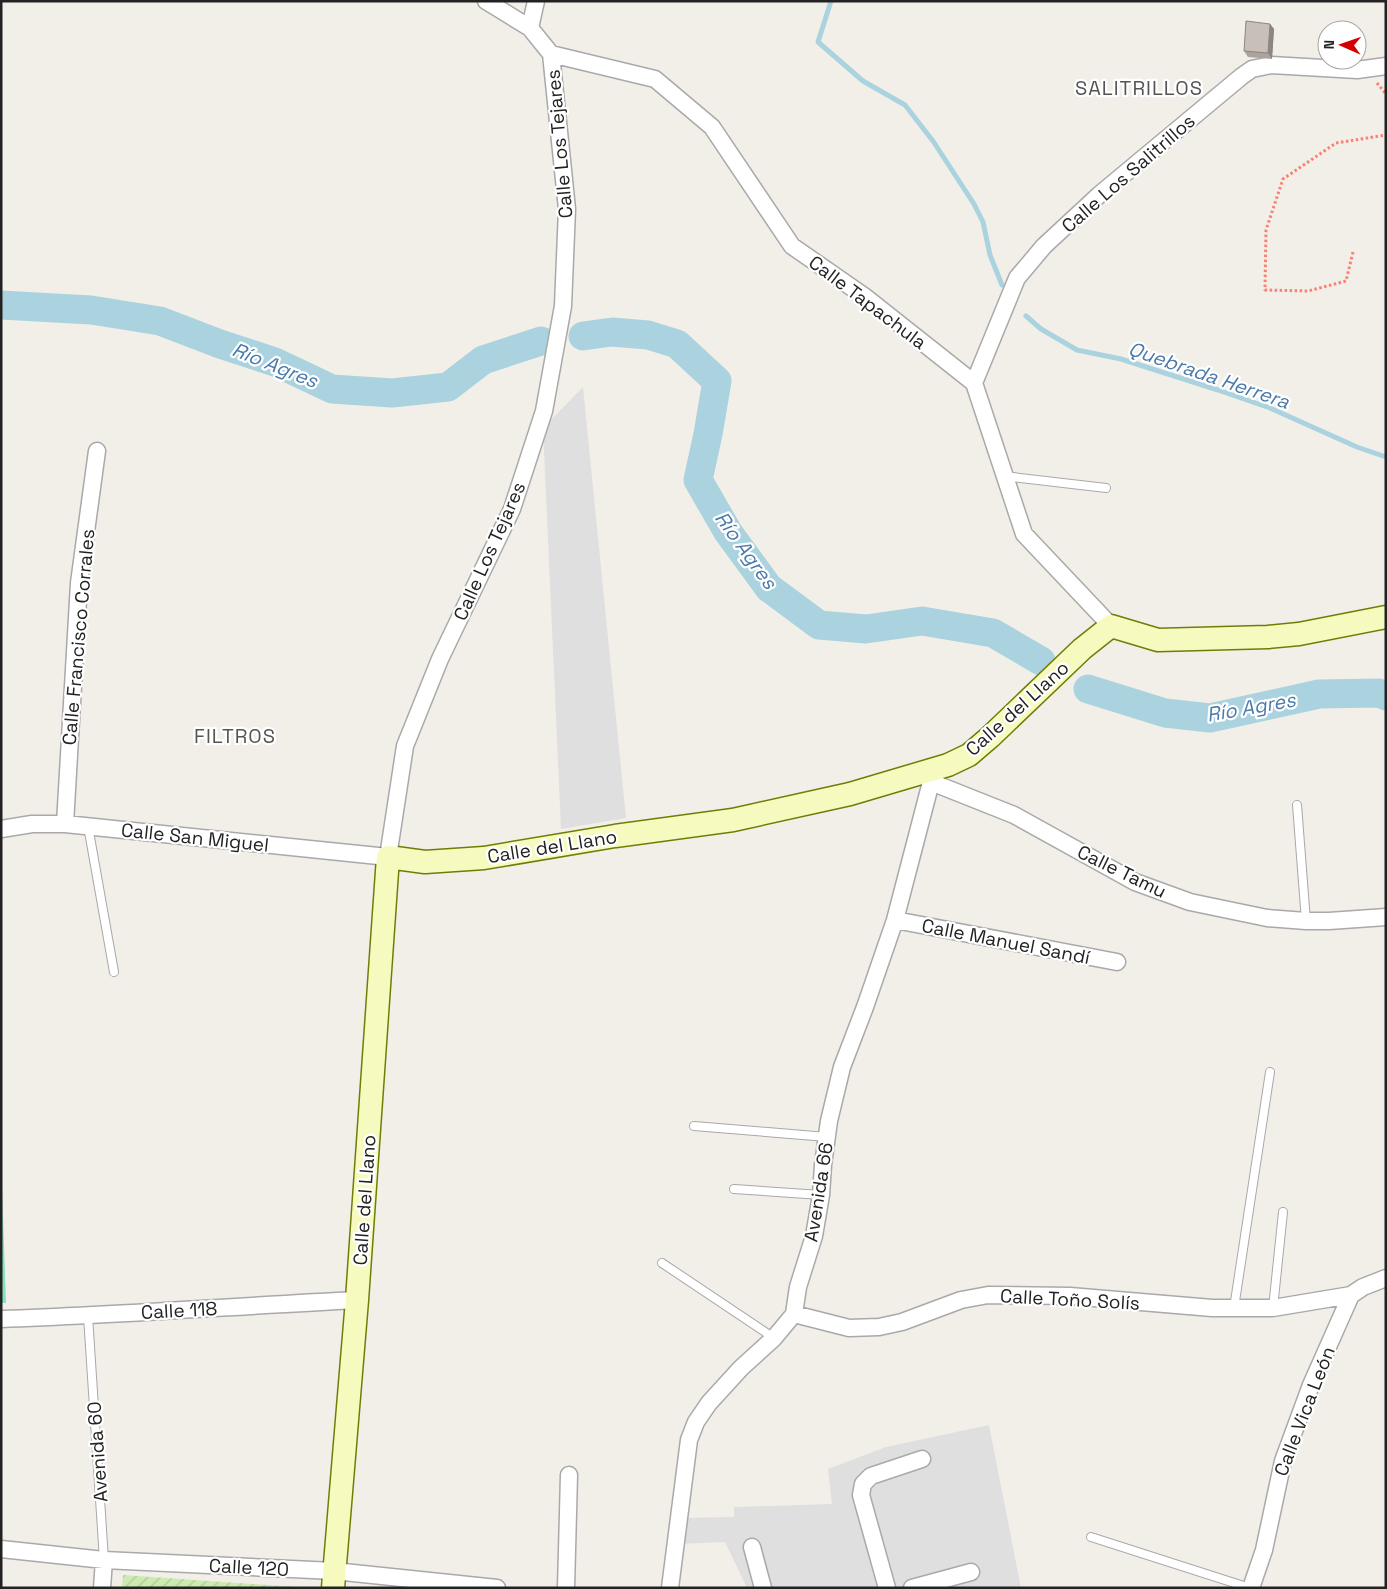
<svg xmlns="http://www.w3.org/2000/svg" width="1387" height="1589" viewBox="0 0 1387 1589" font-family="'Space Grotesk',sans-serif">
	<defs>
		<pattern id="garden-furrows" width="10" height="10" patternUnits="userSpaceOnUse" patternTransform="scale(1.25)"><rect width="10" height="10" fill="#cdebb0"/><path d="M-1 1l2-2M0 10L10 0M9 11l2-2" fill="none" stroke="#b0c997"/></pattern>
	</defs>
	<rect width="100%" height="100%" fill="#f2efe9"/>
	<path fill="#e0dfdf" d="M583,387l43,431 -65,11 -18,-401z
		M989,1425l32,163h-274l-22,-46 -46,2 3,-26 52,-1v-10l98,-3 -4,-35 58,-22z"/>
	<path fill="url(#garden-furrows)" d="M123,1575l187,13h-188z"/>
	<path fill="#88e0be" d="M1,1159l5,144h-5z"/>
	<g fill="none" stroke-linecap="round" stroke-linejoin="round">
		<path stroke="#aad3df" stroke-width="5" d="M831,1l-13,41 45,39 42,24 28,36 41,63 9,18 7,33 12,30
			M1026,316l15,13 36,21 44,9 97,31 52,18 87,39 29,10"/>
		<path stroke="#aad3df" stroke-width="29" d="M1,305l90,5 69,11 60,23 55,18 57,27 60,4 56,-6 35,-27 58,-19
			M583,336l29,-4 36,3 29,9 40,37 -9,53 -10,46 30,52 41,56 50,37 47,4 56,-8 71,12 48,28
			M1088,689l77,24 45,5 109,-24 60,-1 7,3"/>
		<g stroke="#a9a9a9" stroke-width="10">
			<path id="service" d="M1004,476l102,12
				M1297,805l9,116
				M88,826l26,146
				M694,1126l133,11
				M734,1189l87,6
				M662,1263l112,75
				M1234,1308l36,-236
				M1273,1308l10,-96
				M88,1316l16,244
				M1091,1537l159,51"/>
		</g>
		<g stroke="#a9a9a9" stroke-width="19">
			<path id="minor" d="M530,28l6,-27
				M551,54l104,25 57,48 80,119 72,50 110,87 50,151 87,92
				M974,383l43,-105 27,-32 55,-51 143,-119 10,-7 19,-4 86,5 29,-4
				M931,782l83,33 121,67 55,20 77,16 39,3h23l57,-4
				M65,824l14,-241 18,-132
				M1,829l31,-5h33l323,33 17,-111 35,-87 72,-150 32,-98 19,-105 4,-97 -16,-155 -21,-26 -44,-27
				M895,920l222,42
				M794,1314l55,14 30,-1 23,-5 59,-22 27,-5 82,1 142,12h61l78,-13 12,-8 23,-9
				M1,1319c119,-4 237,-13 356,-19
				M752,1547l11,41
				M1,1549l103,11 230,11 163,17
				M102,1588l2,-28
				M566,1588l3,-113
				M670,1588l19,-148 7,-18 13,-19 32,-35 33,-30 20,-24 4,-27 16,-51 7,-41 2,-30 6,-44 13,-54 23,-60 30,-87 36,-138 1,-12
				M887,1588l-26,-93 2,-11 8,-8 51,-17
				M912,1588l59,-16
				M1251,1588l13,-38 19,-89 28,-76 40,-90"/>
		</g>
		<g stroke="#707d05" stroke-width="25">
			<path id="secondary" d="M333,1588l24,-288 31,-443 37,5 59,-4 131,-22 118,-16 117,-26 98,-29 21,-10 21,-18 92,-88 29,-23 47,14 110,-3 31,-3 87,-17"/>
		</g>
		<path stroke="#fa8072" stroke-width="3" stroke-dasharray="2.5 2.5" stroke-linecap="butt" d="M1377,83l9,11
			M1353,252l-7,29 -38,10 -43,-1 1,-60 17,-51 53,-36 50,-8"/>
		<use href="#service" stroke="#fff" stroke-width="8"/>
		<use href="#minor" stroke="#fff" stroke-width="16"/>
		<use href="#secondary" stroke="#f7fabf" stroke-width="22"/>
	</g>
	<path fill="#aba49e" d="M1270,24l4,5 -2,30 -24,-2 -4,-6z"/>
	<path fill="#8b8681" d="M1270,24l4,5 -2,30 -4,-6z"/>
	<path fill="#c7bfb8" stroke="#8b8681" d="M1246,21l24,3 -2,29 -24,-2z"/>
	<g text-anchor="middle" stroke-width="4.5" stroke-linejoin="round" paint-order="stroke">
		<g font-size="19" fill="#222" stroke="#fff">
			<text transform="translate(559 144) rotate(-95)" y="7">Calle Los Tejares</text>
			<text transform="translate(1128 173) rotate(-41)" y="7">Calle Los Salitrillos</text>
			<text transform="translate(868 302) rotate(37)" y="7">Calle Tapachula</text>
			<text transform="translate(489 551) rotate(-66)" y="7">Calle Los Tejares</text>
			<text transform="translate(78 637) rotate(-85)" y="7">Calle Francisco Corrales</text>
			<text transform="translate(1017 708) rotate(-42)" y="7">Calle del Llano</text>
			<text transform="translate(195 837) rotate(6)" y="7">Calle San Miguel</text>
			<text transform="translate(552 846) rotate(-9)" y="7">Calle del Llano</text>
			<text transform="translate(1122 871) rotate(26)" y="7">Calle Tamu</text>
			<text transform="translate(1006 941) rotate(11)" y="7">Calle Manuel Sandí</text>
			<text transform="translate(818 1192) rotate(-81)" y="7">Avenida 66</text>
			<text transform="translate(364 1200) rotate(-86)" y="7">Calle del Llano</text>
			<text transform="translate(1070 1299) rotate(3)" y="7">Calle Toño Solís</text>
			<text transform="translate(179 1310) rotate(-3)" y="7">Calle 118</text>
			<text transform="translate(1304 1411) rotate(-69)" y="7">Calle Vica León</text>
			<text transform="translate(97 1452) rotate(-94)" y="7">Avenida 60</text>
			<text transform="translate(249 1567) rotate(3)" y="7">Calle 120</text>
		</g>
		<g font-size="20" letter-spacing="1" fill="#555" stroke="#fff">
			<text x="1139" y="95">SALITRILLOS</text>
			<text x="235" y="743">FILTROS</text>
		</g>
		<g font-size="20" font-style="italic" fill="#4a7aab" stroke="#fff">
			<text transform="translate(275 365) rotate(22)" y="7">Río Agres</text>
			<text transform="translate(1209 375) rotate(19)" y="7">Quebrada Herrera</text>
			<text transform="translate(746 550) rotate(54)" y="7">Río Agres</text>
			<text transform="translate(1251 707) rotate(-10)" y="7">Río Agres</text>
		</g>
	</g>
	<rect width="1387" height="1589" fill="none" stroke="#222222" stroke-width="5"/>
	<g transform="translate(1342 45) rotate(272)"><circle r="24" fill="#ffffff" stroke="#a7a7a7"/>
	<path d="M0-4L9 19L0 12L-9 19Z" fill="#d40000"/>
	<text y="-8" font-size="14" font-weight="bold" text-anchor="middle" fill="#222222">N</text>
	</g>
</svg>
